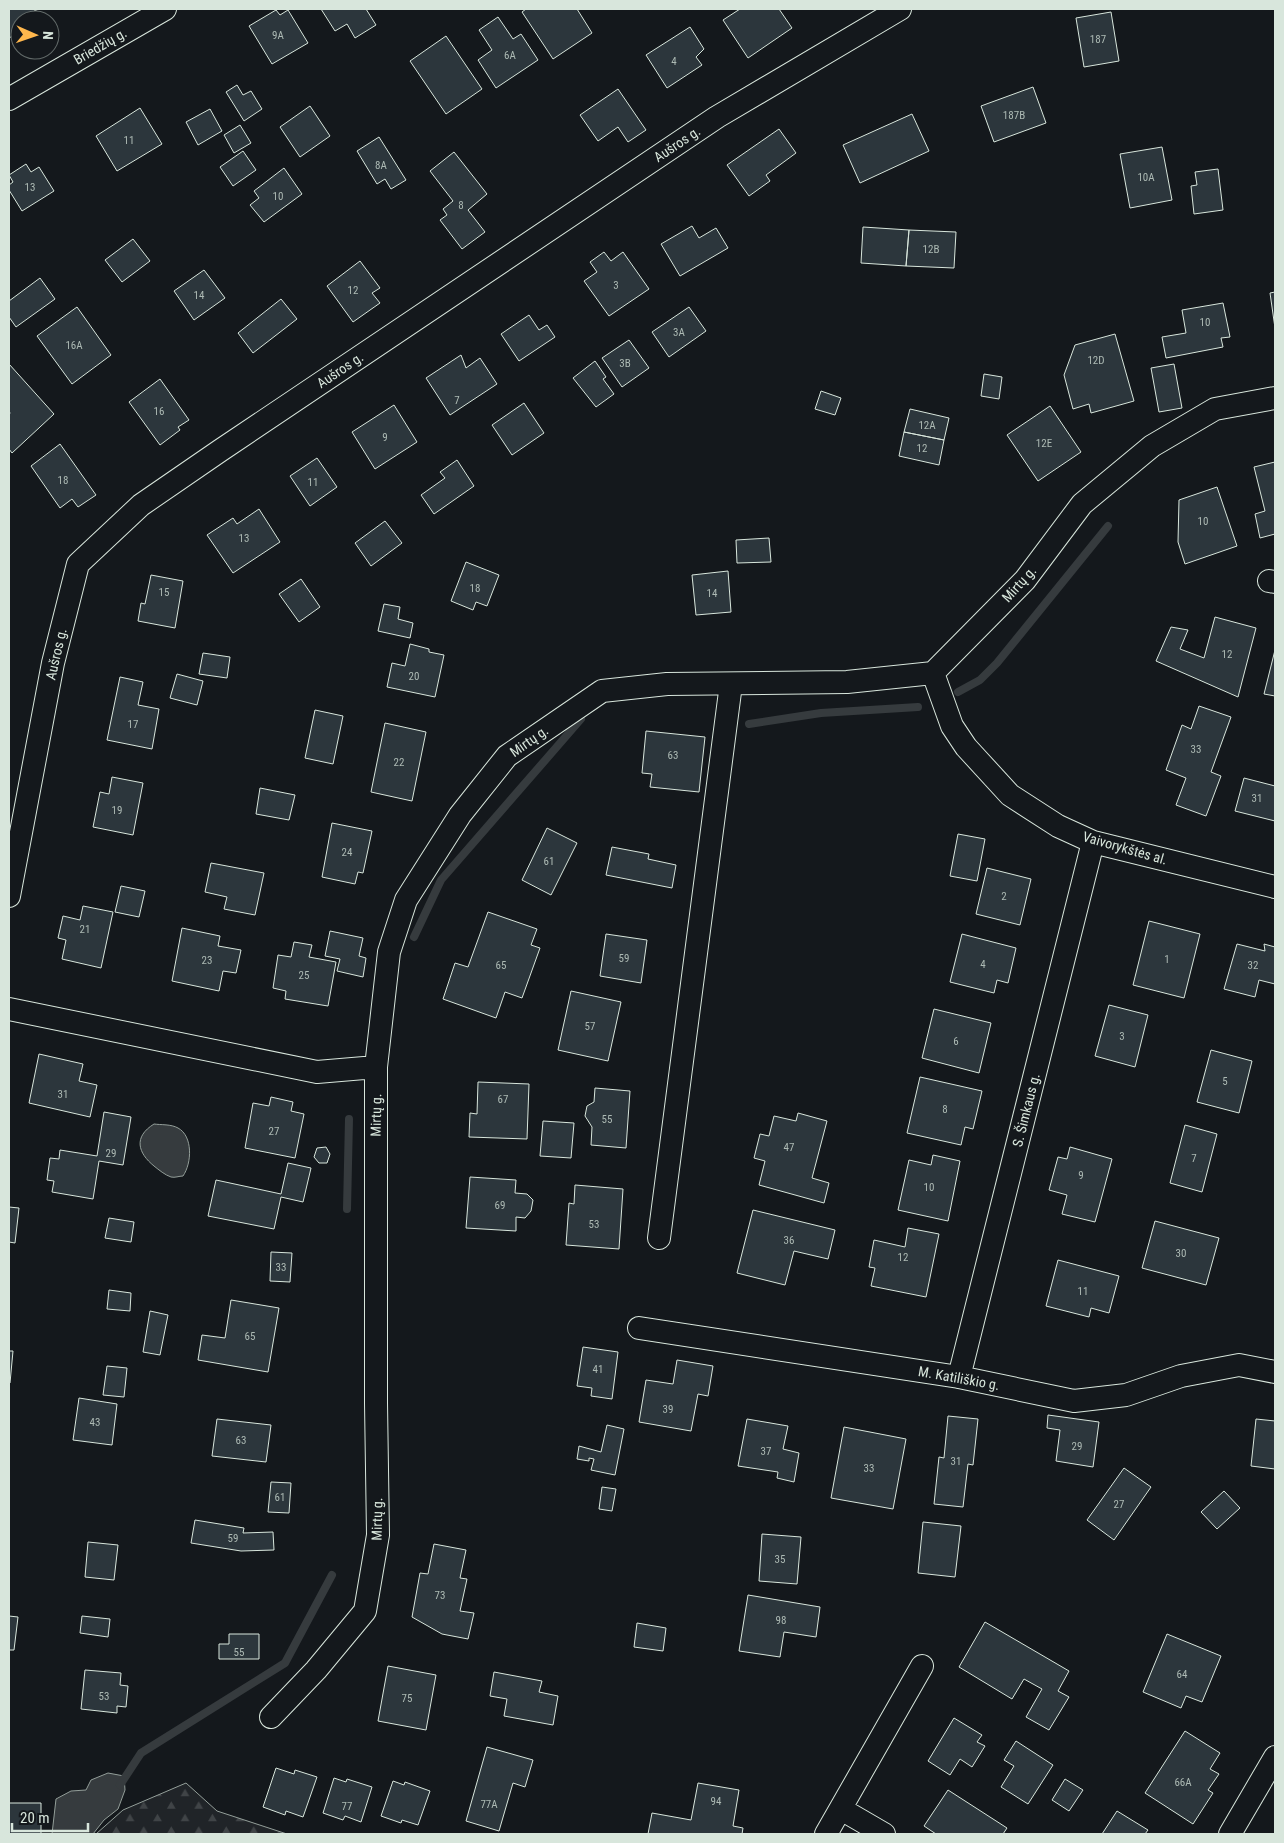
<svg xmlns="http://www.w3.org/2000/svg" width="1284" height="1843" viewBox="0 0 1284 1843" font-family="'Roboto Condensed',sans-serif">
	<defs>
		<pattern id="forest-firs" width="22" height="20" patternUnits="userSpaceOnUse" patternTransform="scale(1.25)"><rect width="22" height="20" fill="#202428"/><path d="M5 1l3.5 6h-7zM16 11l3.5 6h-7z" fill="#404447"/></pattern>
	</defs>
	<rect width="100%" height="100%" fill="#14181c"/>
	<path fill="url(#forest-firs)" stroke="#939e99" d="M186,1783l31,28 70,23h-191l27,-24z"/>
	<path fill="#363b3e" stroke="#939e99" d="M154,1124c7,1 17,0 24,4 15,8 14,35 5,48 -4,0 -8,2 -12,1 -6,-2 -12,-7 -17,-11 -16,-13 -21,-29 0,-42z
		M108,1773l16,3 1,14 -7,19 -14,11 -11,14h-41l4,-35 15,-8 15,-1 5,-10z"/>
	<g fill="none" stroke-linecap="round" stroke-linejoin="round">
		<path stroke="#363b3e" stroke-width="8" d="M958,692l22,-12 17,-17 111,-137
			M749,724l72,-11 97,-6
			M414,937l27,-57 140,-161
			M347,1209l2,-90
			M120,1785l21,-32 144,-90 47,-88"/>
	</g>
	<path fill="#2c363c" stroke="#d8e6dc" d="M9,9h30l-5,2 5,9h-19v12l-11,6z
		M321,9h45l10,16 -21,13 -8,-14 -12,7z
		M526,9h51l15,24 -39,26 -31,-47z
		M740,9h39l13,19 -44,30 -25,-38z
		M276,10l4,5 8,-5 20,33 -36,21 -23,-38z
		M1111,12l8,49 -35,6 -8,-49z
		M498,17l15,22 8,-5 17,26 -42,28 -18,-28 14,-10 -13,-20z
		M690,27l14,22 -8,8 6,8 -35,23 -21,-33z
		M446,36l36,53 -36,25 -36,-53z
		M237,85l6,10 8,-4 11,18 -18,12 -18,-29z
		M1033,87l13,36 -52,19 -13,-36z
		M618,89l28,41 -18,12 -10,-15 -20,14 -18,-26z
		M310,106l20,30 -30,21 -20,-30z
		M140,108l22,36 -45,27 -21,-35z
		M210,109l12,22 -24,14 -12,-23z
		M912,114l17,37 -69,32 -17,-38z
		M240,125l11,18 -17,10 -10,-18z
		M779,129l17,24 -30,22 4,6 -21,15 -22,-31z
		M379,137l27,43 -15,9 -6,-10 -8,5 -20,-33z
		M1162,147l10,53 -42,8 -10,-54z
		M243,151l13,19 -23,16 -13,-19z
		M454,152l33,42 -19,16 17,22 -23,17 -22,-29 7,-5 -4,-6 10,-8 -23,-30z
		M26,164l5,8 8,-5 15,24 -32,20 -13,-21v-5l4,-3 -4,-7z
		M284,168l18,26 -38,28 -14,-17 9,-7 -5,-7z
		M1218,169l5,41 -29,4 -3,-28 6,-1 -2,-13z
		M692,226l7,12 17,-10 12,20 -48,28 -19,-32z
		M863,227l46,3 -3,36 -45,-3z
		M909,230l47,2 -2,36 -48,-2z
		M133,239l17,22 -28,21 -17,-22z
		M604,252l7,9 12,-9 26,37 -40,27 -25,-35 13,-9 -7,-10z
		M360,261l20,27 -8,5 8,10 -27,19 -26,-36z
		M204,270l21,28 -31,22 -20,-29z
		M40,278l15,21 -39,28 -7,-10v-16z
		M1275,292v36l-5,-35z
		M281,299l16,20 -44,34 -15,-20z
		M1223,303l7,34 -9,1 2,9 -57,11 -4,-21 24,-4 -4,-23z
		M77,307l34,48 -39,29 -35,-48z
		M689,307l17,24 -37,26 -17,-25z
		M529,315l10,15 8,-5 8,12 -36,24 -18,-27z
		M1115,334l19,67 -43,12 -2,-9 -16,5 -9,-34 11,-30z
		M629,340l20,28 -27,19 -20,-29z
		M461,355l5,13 14,-10 17,26 -47,31 -24,-37z
		M595,361l11,16 -3,2 11,15 -18,13 -23,-29z
		M9,364l45,50 -42,39 -3,-4v-34l1,-2 -1,-2z
		M1174,364l8,44 -23,4 -8,-44z
		M984,374l18,3 -3,22 -18,-3z
		M160,379l29,41 -11,7 2,3 -20,15 -31,-43z
		M821,391l20,7 -6,17 -20,-6z
		M524,403l20,30 -32,22 -20,-30z
		M394,405l23,37 -42,27 -23,-37z
		M1050,406l31,46 -43,29 -31,-46z
		M910,409l39,9 -5,22 -40,-8z
		M904,432l40,8 -5,25 -40,-9z
		M60,444l36,51 -18,12 -6,-8 -12,9 -29,-42z
		M317,458l20,29 -27,19 -20,-30z
		M457,460l17,26 -40,28 -13,-19 24,-17 -5,-6z
		M1275,462v72l-15,4 -5,-24 10,-3 -11,-44z
		M1217,487l20,59 -52,18 -7,-22 1,-42z
		M259,509l21,33 -47,31 -26,-38 26,-17 4,6z
		M385,521l17,22 -31,23 -16,-23z
		M769,538l2,24 -34,1 -1,-23z
		M466,562l33,13 -12,31 -11,-4 -3,8 -22,-9z
		M728,571l3,41 -35,3 -4,-40z
		M151,575l32,6 -8,47 -37,-7 3,-18 4,1z
		M301,579l19,28 -21,15 -20,-28z
		M384,604l16,3 -2,12 15,4 -3,15 -32,-7z
		M1215,617l41,11 -18,69 -82,-36 15,-34 17,3 -8,19 24,9z
		M410,644l19,5v3l15,3 -9,42 -48,-10 5,-24 13,3z
		M1275,650v46l-11,-2z
		M203,653l27,4 -3,21 -28,-4z
		M177,674l26,7 -6,24 -27,-7z
		M120,677l23,5 -5,23 21,4 -7,40 -45,-9z
		M1199,706l32,11 -20,55 10,4 -15,40 -30,-11 10,-27 -20,-8 16,-45 9,4z
		M315,710l28,6 -10,48 -28,-6z
		M385,723l41,9 -14,69 -41,-9z
		M646,731l59,6 -6,55 -49,-5 2,-13 -10,-1z
		M112,777l31,6 -10,52 -40,-8 7,-35 9,2z
		M1244,778l31,8v35l-40,-10z
		M260,788l35,7 -6,25 -33,-6z
		M332,823l40,8 -9,42 -5,-1 -3,12 -33,-7z
		M547,828l30,15 -26,52 -29,-15z
		M958,834l27,5 -8,42 -27,-5z
		M612,847l37,7 -1,5 28,6 -4,23 -66,-13z
		M211,863l53,10 -9,42 -31,-6 3,-12 -22,-5z
		M987,868l44,11 -11,46 -44,-11z
		M121,886l24,5 -6,26 -24,-5z
		M83,906l30,6 -12,56 -39,-9 4,-19 -8,-2 5,-22 17,4z
		M488,912l49,17 -6,16 9,3 -18,50 -17,-6 -9,26 -53,-19 12,-36 13,4z
		M1149,921l51,13 -16,64 -51,-13z
		M182,928l38,8 -2,10 23,4 -5,23 -13,-2 -4,20 -47,-10z
		M330,931l33,7 -4,18 7,2 -3,19 -26,-6 3,-12 -15,-3z
		M606,934l41,6 -6,43 -41,-7z
		M962,934l54,14 -8,35 -11,-3 -3,13 -44,-11z
		M294,942l18,3 -3,12 27,5 -8,44 -43,-7 1,-8 -13,-3 5,-33 13,2z
		M1237,944l28,7 -1,-7 11,3v37l-16,-4 -4,17 -31,-8z
		M571,991l50,11 -13,59 -50,-11z
		M1109,1005l39,10 -13,52 -40,-11z
		M934,1009l57,14 -12,50 -57,-15z
		M1211,1050l41,11 -13,52 -42,-11z
		M39,1054l44,10 -4,17 18,4 -7,32 -61,-14z
		M920,1077l62,14 -9,38 -8,-2 -4,18 -54,-12z
		M478,1082l51,2 -2,55 -58,-2 1,-24 7,1z
		M595,1088l35,3 -4,57 -35,-3 1,-18 -7,-11 2,-10 7,-4z
		M271,1097l22,5 -2,9 13,3 -9,44 -50,-10 8,-45 16,3z
		M104,1112l27,5 -8,48 -24,-4 -6,38 -41,-7 2,-11 -7,-1 3,-22 9,1 1,-9 37,6z
		M798,1113l29,8 -15,57 17,5 -5,20 -65,-18 6,-24 -11,-3 6,-24 9,2 5,-20 22,5z
		M543,1121l31,2 -3,35 -31,-2z
		M1185,1125l32,9 -15,58 -32,-9z
		M326,1147l4,7 -3,9h-8l-5,-6 3,-9z
		M1070,1147l42,12 -17,63 -33,-8 5,-19 -18,-5 9,-33 9,2z
		M933,1155l27,6 -12,60 -50,-11 11,-50 22,5z
		M288,1163l23,5 -8,34 -22,-5 -7,32 -66,-13 8,-36 65,14z
		M470,1177l46,3 -1,13 12,1 6,6 -2,11 -6,7 -9,-1v14l-50,-3z
		M575,1185l48,4 -4,60 -53,-4 3,-42 5,1z
		M9,1207l10,1 -4,35 -6,-1z
		M753,1210l82,20 -7,29 -34,-8 -9,34 -48,-12z
		M109,1218l25,4 -3,20 -26,-4z
		M1155,1221l64,17 -13,47 -64,-17z
		M908,1228l31,6 -13,63 -55,-11 4,-18 -6,-1 5,-27 31,7z
		M271,1252l21,1 -2,29 -20,-1z
		M1058,1260l61,16 -10,37 -18,-5 -2,9 -43,-11z
		M109,1290l22,3 -1,18 -23,-2z
		M231,1300l48,8 -11,64 -70,-12 4,-25 23,3z
		M150,1311l18,4 -8,40 -17,-3z
		M583,1347l35,5 -6,47 -21,-3 1,-8 -15,-2z
		M9,1351h4l-3,32 -1,-1z
		M677,1360l36,6 -5,30 -10,-2 -7,37 -52,-9 7,-42 27,4z
		M107,1366l20,2 -3,29 -21,-2z
		M79,1398l38,6 -5,41 -39,-5z
		M1048,1415l51,7 -6,45 -37,-6 4,-31 -13,-2z
		M948,1416l30,3 -5,46 -5,-1 -5,43 -29,-3 5,-47 5,1z
		M217,1419l54,6 -5,37 -54,-6z
		M747,1419l41,7 -5,23 16,4 -5,29 -17,-4 1,-6 -40,-6z
		M1256,1419l19,2v48l-24,-3z
		M607,1425l17,4 -9,46 -24,-5 3,-11 -5,-1v3l-12,-2 2,-13 22,6z
		M844,1427l62,12 -13,70 -62,-11z
		M1124,1468l27,19 -37,53 -27,-20z
		M271,1482l20,1 -2,30 -21,-1z
		M602,1487l14,2 -4,22 -13,-2z
		M1224,1491l16,17 -23,21 -16,-17z
		M195,1520l49,8 -1,5 30,-1 1,18 -33,1 -50,-8z
		M923,1522l38,4 -6,51 -37,-4z
		M762,1534l39,3 -4,47 -38,-3z
		M88,1542l30,3 -4,35 -29,-3z
		M434,1544l32,6 -6,28 7,1 -7,32 14,2 -6,26 -26,-5 -30,-17 8,-44 8,1z
		M748,1595l72,12 -4,30 -32,-5 -4,25 -41,-6z
		M9,1616l9,1 -4,33h-5z
		M82,1616l28,3 -2,18 -28,-4z
		M985,1622l84,49 -11,20 11,6 -20,33 -23,-13 16,-28 -18,-10 -12,20 -53,-32z
		M637,1623l29,5 -3,23 -29,-4z
		M229,1634h30v25h-40v-15h10z
		M1167,1634l54,22 -19,46 -16,-6 -5,12 -38,-16z
		M388,1666l48,9 -10,55 -48,-9z
		M85,1670l36,3 -1,12 8,1 -2,21 -9,-1v7l-36,-4z
		M494,1672l48,9 -3,11 19,4 -5,29 -49,-9 3,-17 -17,-3z
		M954,1718l28,17 -5,7 8,4 -13,21 -12,-8 -10,16 -22,-14z
		M1185,1731l35,22 -10,16 9,5 -11,16 5,3 -20,31 -48,-31z
		M1016,1741l37,24 -25,39 -27,-17 13,-21 -10,-6z
		M487,1747l46,13 -8,27 -12,-4 -14,48 -33,-10z
		M276,1768l18,6 1,-4 22,7 -14,40 -17,-6 -1,4 -22,-8z
		M334,1778l12,4 1,-3 25,8 -11,35 -16,-6 -2,4 -20,-7z
		M1065,1779l18,11 -14,21 -17,-11z
		M393,1781l11,4 1,-3 25,9 -12,34 -16,-5 -1,3 -20,-7z
		M698,1783l41,7 -6,36 10,2 -1,6h-94l4,-21 39,7z
		M948,1790l59,38 -4,6h-67l-12,-8z
		M9,1803h32v31h-32z
		M1117,1811l31,19 -3,4h-43z"/>
	<g fill="none" stroke-linecap="round" stroke-linejoin="round">
		<g stroke="#d8e6dc" stroke-width="24">
			<path id="minor" d="M9,99l156,-90
				M1269,581l6,1
				M933,673l19,53 14,21 44,48 48,31 35,16 182,45
				M9,896l44,-233 25,-99 63,-59 80,-55 496,-333 183,-108
				M9,1009l308,63 59,-5
				M659,1238l72,-554
				M639,1328l320,49 115,24 52,-6 55,-19 58,-11 36,7
				M959,1377l134,-535
				M271,1717l45,-47 49,-59 13,-76 -2,-132v-336l13,-115 17,-52 54,-85 47,-59 95,-65 65,-7 180,-2 86,-9 92,-93 57,-76 70,-58 63,-37 60,-11
				M841,1809l43,25
				M826,1834l96,-168
				M1230,1834l45,-77"/>
		</g>
		<use href="#minor" stroke="#14181c" stroke-width="22"/>
	</g>
	<g text-anchor="middle" stroke-width="4" stroke-linejoin="round" paint-order="stroke">
		<g font-size="11" fill="#adbab4">
			<text x="278" y="39">9A</text>
			<text x="1098" y="43">187</text>
			<text x="510" y="59">6A</text>
			<text x="674" y="65">4</text>
			<text x="1014" y="119">187B</text>
			<text x="129" y="144">11</text>
			<text x="381" y="169">8A</text>
			<text x="1146" y="181">10A</text>
			<text x="30" y="191">13</text>
			<text x="278" y="200">10</text>
			<text x="461" y="209">8</text>
			<text x="931" y="253">12B</text>
			<text x="616" y="289">3</text>
			<text x="353" y="294">12</text>
			<text x="199" y="299">14</text>
			<text x="1205" y="326">10</text>
			<text x="679" y="336">3A</text>
			<text x="74" y="349">16A</text>
			<text x="1096" y="364">12D</text>
			<text x="625" y="367">3B</text>
			<text x="457" y="404">7</text>
			<text x="159" y="415">16</text>
			<text x="927" y="429">12A</text>
			<text x="385" y="441">9</text>
			<text x="1044" y="447">12E</text>
			<text x="922" y="452">12</text>
			<text x="63" y="484">18</text>
			<text x="313" y="486">11</text>
			<text x="1203" y="525">10</text>
			<text x="244" y="542">13</text>
			<text x="475" y="592">18</text>
			<text x="164" y="596">15</text>
			<text x="712" y="597">14</text>
			<text x="1227" y="658">12</text>
			<text x="414" y="680">20</text>
			<text x="133" y="728">17</text>
			<text x="1196" y="753">33</text>
			<text x="673" y="759">63</text>
			<text x="399" y="766">22</text>
			<text x="1257" y="802">31</text>
			<text x="117" y="814">19</text>
			<text x="347" y="856">24</text>
			<text x="549" y="865">61</text>
			<text x="1004" y="900">2</text>
			<text x="85" y="933">21</text>
			<text x="624" y="962">59</text>
			<text x="1167" y="963">1</text>
			<text x="207" y="964">23</text>
			<text x="983" y="968">4</text>
			<text x="501" y="969">65</text>
			<text x="1253" y="969">32</text>
			<text x="304" y="979">25</text>
			<text x="590" y="1030">57</text>
			<text x="1122" y="1040">3</text>
			<text x="956" y="1045">6</text>
			<text x="1225" y="1085">5</text>
			<text x="63" y="1098">31</text>
			<text x="503" y="1103">67</text>
			<text x="945" y="1113">8</text>
			<text x="607" y="1123">55</text>
			<text x="274" y="1135">27</text>
			<text x="789" y="1151">47</text>
			<text x="111" y="1157">29</text>
			<text x="1194" y="1162">7</text>
			<text x="1081" y="1179">9</text>
			<text x="929" y="1191">10</text>
			<text x="500" y="1209">69</text>
			<text x="594" y="1228">53</text>
			<text x="789" y="1244">36</text>
			<text x="1181" y="1257">30</text>
			<text x="903" y="1261">12</text>
			<text x="281" y="1271">33</text>
			<text x="1083" y="1295">11</text>
			<text x="250" y="1340">65</text>
			<text x="598" y="1373">41</text>
			<text x="668" y="1413">39</text>
			<text x="95" y="1426">43</text>
			<text x="241" y="1444">63</text>
			<text x="1077" y="1450">29</text>
			<text x="766" y="1455">37</text>
			<text x="956" y="1465">31</text>
			<text x="869" y="1472">33</text>
			<text x="280" y="1501">61</text>
			<text x="1119" y="1508">27</text>
			<text x="233" y="1542">59</text>
			<text x="780" y="1563">35</text>
			<text x="440" y="1599">73</text>
			<text x="781" y="1624">98</text>
			<text x="239" y="1656">55</text>
			<text x="1182" y="1678">64</text>
			<text x="104" y="1700">53</text>
			<text x="407" y="1702">75</text>
			<text x="1183" y="1786">66A</text>
			<text x="716" y="1805">94</text>
			<text x="489" y="1808">77A</text>
			<text x="347" y="1810">77</text>
		</g>
		<g font-size="14" fill="#d8e6dc" stroke="#14181c">
			<text transform="translate(100 46) rotate(-30)" y="5">Briedžių g.</text>
			<text transform="translate(677 144) rotate(-34)" y="5">Aušros g.</text>
			<text transform="translate(340 370) rotate(-34)" y="5">Aušros g.</text>
			<text transform="translate(1019 584) rotate(-48)" y="5">Mirtų g.</text>
			<text transform="translate(56 654) rotate(-77)" y="5">Aušros g.</text>
			<text transform="translate(529 741) rotate(-35)" y="5">Mirtų g.</text>
			<text transform="translate(1125 848) rotate(16)" y="5">Vaivorykštės al.</text>
			<text transform="translate(1026 1110) rotate(-76)" y="5">S. Šimkaus g.</text>
			<text transform="translate(376 1115) rotate(-89)" y="5">Mirtų g.</text>
			<text transform="translate(959 1378) rotate(10)" y="5">M. Katiliškio g.</text>
			<text transform="translate(377 1519) rotate(-89)" y="5">Mirtų g.</text>
		</g>
	</g>
	<rect width="1284" height="1843" fill="none" stroke="#d8e6dc" stroke-width="20"/>
	<g transform="translate(35 35) rotate(92)"><circle r="24" fill="#14181c" stroke="#626a69"/>
	<path d="M0-4L9 19L0 12L-9 19Z" fill="#ffb74d"/>
	<text y="-8" font-size="14" font-weight="bold" text-anchor="middle" fill="#d8e6dc">N</text>
	</g>
	<path d="M12 1823v8h76v-8" fill="none" stroke="#d8e6dc" stroke-width="2.5"/>
	<text x="20" y="1823" font-size="15" fill="#d8e6dc" stroke="#14181c" stroke-width="4" paint-order="stroke">20 m</text>
</svg>
